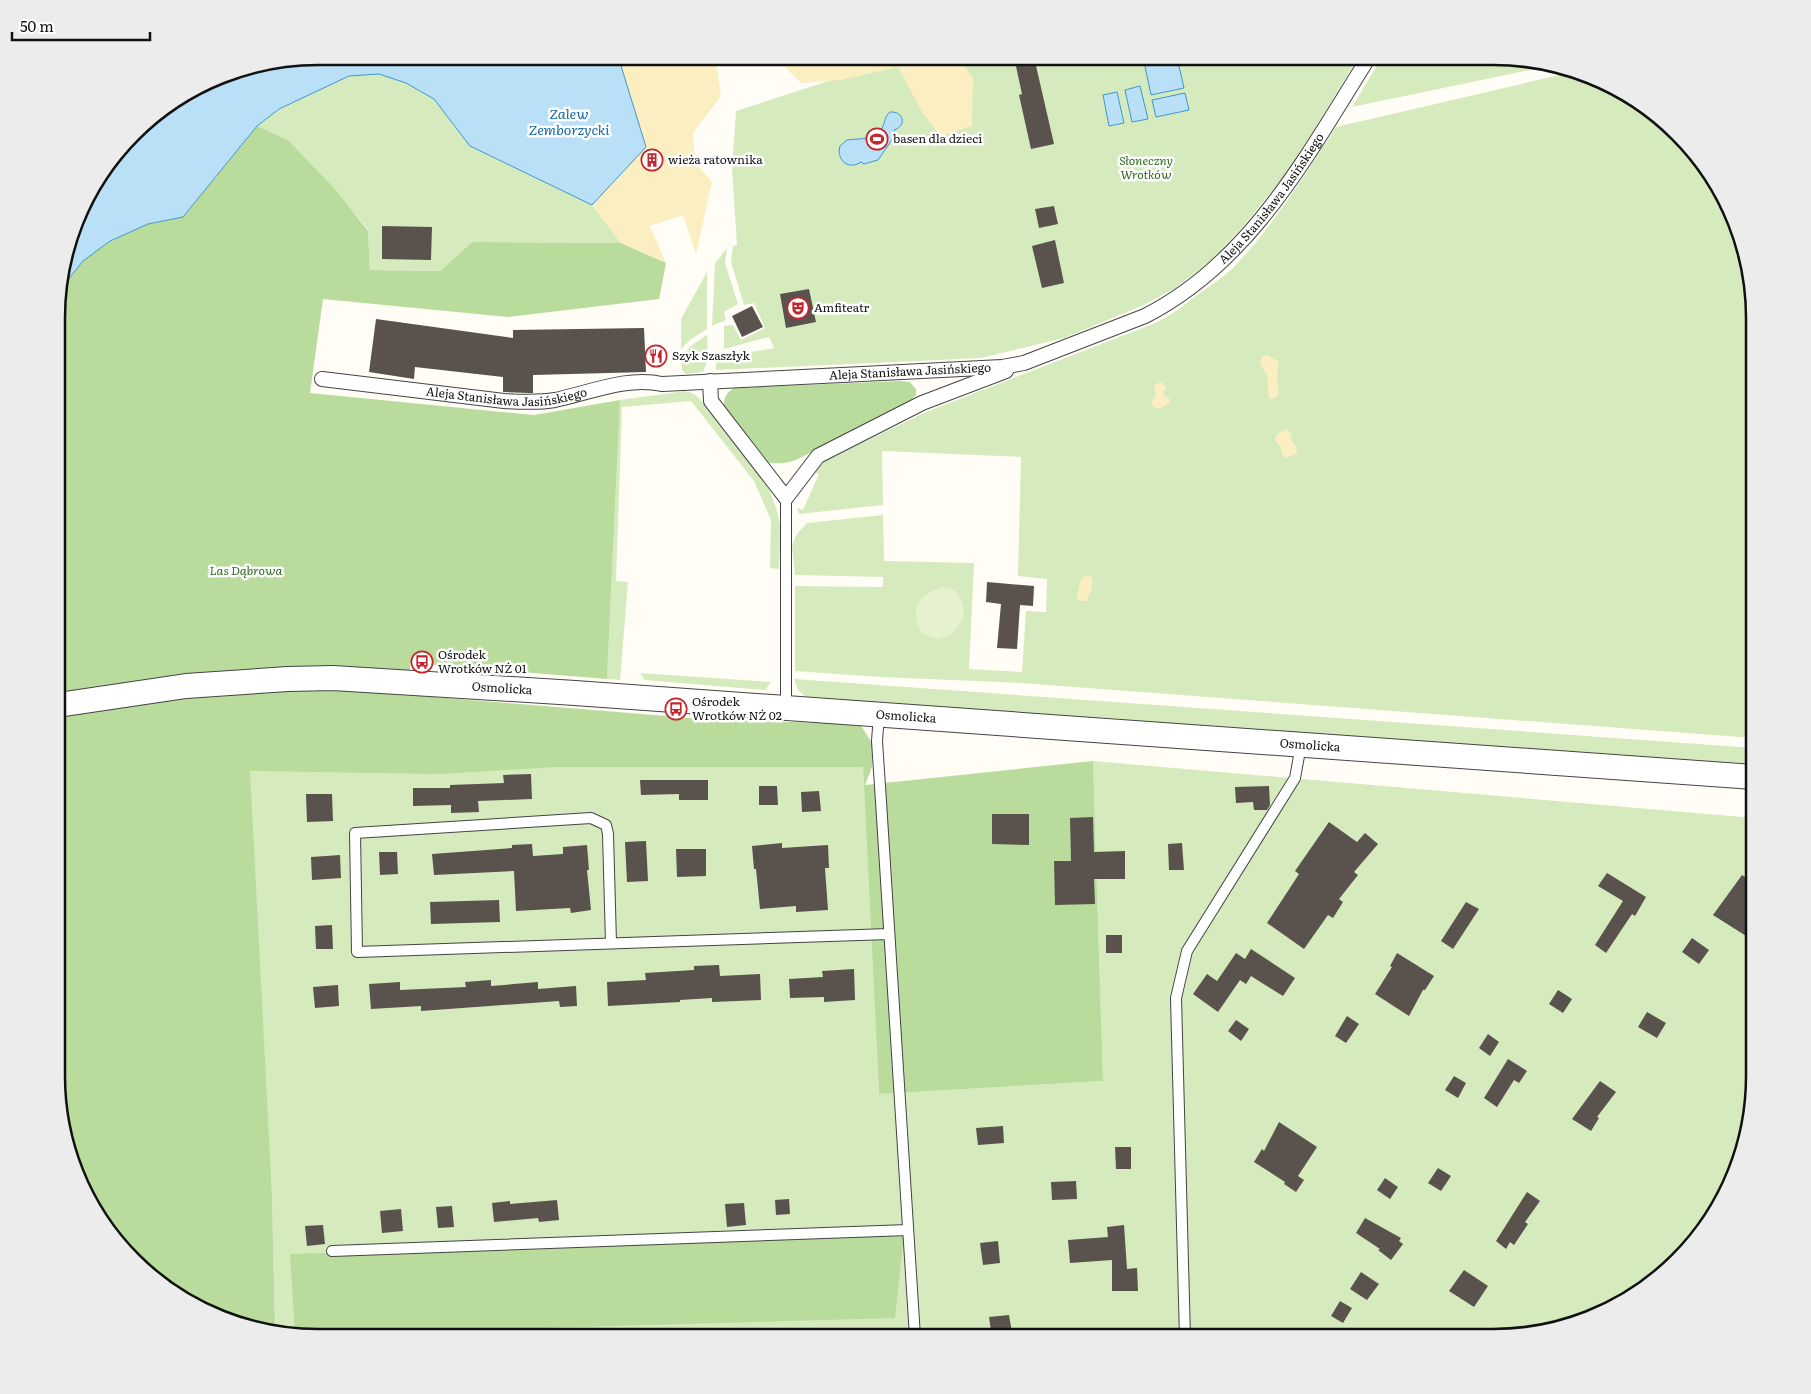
<svg xmlns="http://www.w3.org/2000/svg" width="1811" height="1394" viewBox="0 0 1811 1394" font-family="Literata,serif">
	<rect width="100%" height="100%" fill="#fffdf5"/>
	<path fill="#d5ebbd" d="M903,57h448l5,4 -42,69 -30,46 -38,47 -30,33 -41,32 -31,17 -80,33 -83,20 -265,12v-7l19,-8 39,-7 -5,-11 -45,12v-23l9,-1 8,15 24,-12 -11,-25 -10,2 -13,-43 2,-16 4,-1 -5,-77 4,-57z
		M1382,57h128l39,9 -197,41z
		M1573,72l20,4 72,45 63,81 18,48 9,68 -1,420 -733,-55 -141,-6 -85,-6v-85l88,1v-10l-88,-2 -3,-30 5,-11 10,-11 76,-8 1,46 90,2 -5,106 53,3 4,-61 20,1 1,-33 -29,-3 3,-119 -139,-6 1,54 -84,9 -2,-6 6,2 16,-36 -6,-3 7,-8 106,-51 219,-85c20,-7 36,-19 52,-32 11,-8 24,-16 34,-25 42,-43 72,-93 105,-143z
		M379,74l27,9 28,16 36,47 122,59 29,38 -149,-1 -32,29 -70,-1 -2,-40 -31,-39 -49,-51 -31,-14 22,-17 70,-33z
		M727,248l-2,15 13,41 -14,8 2,8 -14,6 3,-63z
		M707,272v57l-17,11 -9,9v-30z
		M707,335l1,25 -5,12 -17,2 -4,-4v-14l10,-11z
		M685,391l7,2 5,3c32,36 71,74 82,123 3,13 0,35 0,50l-9,-1 1,-48 -17,-39 -63,-80 -69,6 -6,174 12,1 -8,98 -13,-1 13,-279z
		M640,673l131,9 -6,8 -120,-10z
		M794,679l960,69v18l-946,-67 -10,-9z
		M1093,761l661,57v276l-19,83 -45,71 -81,63 -65,22 -51,5 -1192,-1 -26,-6 -3,-138 -23,-422 308,-4h306l16,327 224,-13z"/>
	<path fill="#b9dc9c" d="M257,126l31,14 49,51 31,40 2,39 70,1 32,-29 149,1 45,20 -7,36 -151,18 -185,-18 -13,94 224,22 86,-15 -13,279 -197,-16v32l292,24 158,5 12,19v24l-7,18 228,-24 10,320 -224,13 -16,-327h-306l-117,7 -190,-3 22,422 3,138 -57,-13 -72,-45 -63,-81 -26,-98 2,-803 24,-30 27,-20 38,-17 35,-7z
		M900,381l10,1 6,7v6l-8,8 -106,54c-11,6 -20,7 -33,6l-45,-56c0,-10 2,-14 10,-19z
		M904,1235l-9,83 -600,17 -5,-81z"/>
	<path fill="#fbeec1" d="M618,56h97l6,40 -28,37 2,29 17,20 -16,72 -13,-39 -33,11 16,37 -45,-20 -29,-38 -49,-23 44,-32 52,-25z
		M774,56l183,1 16,21 -1,48 -32,10 -18,-24 -24,-45 -57,13 -40,3z
		M1268,355l11,7 -2,14 2,19 -6,4 -4,-1 -2,-23 -6,-9 -1,-5 3,-5z
		M1161,382l5,5 -3,8 7,4 -1,4 -10,6 -4,-1 -3,-4 1,-6 3,-2 -2,-8 2,-4z
		M1286,429l5,4 1,9 5,6 -1,6 -10,4 -4,-4 -1,-6 -6,-8 2,-6z
		M1087,575l5,3c1,8 -1,16 -6,23h-7l-2,-4 4,-18z"/>
	<path fill="#e6f2cf" d="M941,587l14,3c13,19 11,29 -4,45l-14,4 -16,-6c-10,-26 -5,-35 20,-46z"/>
	<path fill="#b9e0f7" stroke="#3f96cf" d="M318,56h300l28,91 -54,58 -122,-59 -36,-47 -28,-16 -27,-9 -30,2 -70,33 -22,17 -74,91 -35,7 -38,17 -27,20 -24,30v-8l32,-96 55,-66 87,-51z
		M1143,57h34l7,31 -33,7z
		M1140,86l8,33 -16,3 -7,-32z
		M1117,92l7,31 -15,3 -6,-31z
		M1185,93l4,17 -33,7 -4,-17z
		M890,112c14,-1 17,14 4,18v2l2,2 -18,26 -14,4 -3,-2c-10,7 -21,2 -22,-11l1,-5 7,-6c13,-2 30,1 36,-14 3,-6 1,-9 7,-14z"/>
	<path fill="#5a524d" d="M1014,57h20l20,87 -23,5 -12,-54 3,-1z
		M1054,206l4,18 -19,4 -4,-19z
		M382,226l50,1 -1,33 -49,-1z
		M1055,240l9,43 -22,5 -10,-42z
		M809,289l7,33 -30,6 -6,-34z
		M752,306l11,21 -21,10 -10,-21z
		M376,319l137,19v-8l131,-2 2,44 -113,3v18h-4l-26,-1v-15l-88,-10 -1,12 -45,-7z
		M987,582l47,4 -1,20 -13,-1 -3,44 -20,-1 4,-44 -15,-2z
		M531,774l1,25 -54,2 1,11 -28,1v-8l-38,1v-18h37v-3l54,-2 -1,-8z
		M640,780h68v20h-29v-6l-38,1z
		M759,786h18l1,19h-19z
		M1269,786l1,19 -3,5h-13l-1,-8 -17,1 -1,-16z
		M819,791l2,20 -19,1 -1,-20z
		M306,794h26l1,27 -26,1z
		M992,814h37v31l-37,-1z
		M1093,817l1,35 31,-1v28h-31l1,25 -40,1 -1,-44h17l-1,-43z
		M1329,822l28,20 8,-9 13,11 -24,28 4,3 -19,24 4,3 -10,16 -5,-3 -24,34 -37,-26 32,-49 -4,-3z
		M646,841l2,40 -21,1 -2,-40z
		M782,843v5l46,-3 1,23h-4l3,42 -32,2v-6l-36,3 -4,-40h-2l-2,-23z
		M1182,843l2,27h-15l-1,-26z
		M532,844l1,12 30,-2v-7l24,-2 2,25h-2l4,40 -20,3 -1,-5 -54,3 -2,-40 -80,4 -2,-21 80,-6v-3z
		M676,849h30v27l-29,1z
		M379,852h18l1,22 -18,1z
		M340,855l1,23 -29,2 -1,-23z
		M1607,873l39,24 -11,19 -3,-2 -26,39 -11,-8 28,-44 -25,-15z
		M1742,875l12,8v58l-41,-26z
		M499,900l1,22 -69,2 -1,-22z
		M1466,902l13,7 -26,40 -12,-8z
		M332,925l1,24h-17l-1,-23z
		M1106,935h16v18h-16z
		M1692,938l17,12 -10,14 -17,-12z
		M1251,949l44,29 -12,18 -32,-20 -5,8 -6,-4 -22,32 -25,-18 14,-20 10,7 19,-28 9,6z
		M1397,953l37,23 -9,14h-2l-14,26 -34,-22 17,-27 -2,-1z
		M719,965l1,11 40,-2 1,26 -49,2v-4l-32,2v2l-72,4 -1,-24 39,-2 -1,-7 49,-3v-4z
		M854,969l1,31 -31,2v-5l-34,1 -1,-19 34,-2 -1,-6z
		M491,980v6l47,-4v7l38,-3 1,20 -17,1 -1,-6 -138,10v-5l-50,3 -2,-25 31,-2v8l66,-3 -1,-5z
		M338,985l1,21 -24,2 -2,-21z
		M1558,990l14,9 -9,14 -14,-9z
		M1647,1012l19,11 -9,15 -19,-11z
		M1347,1016l12,8 -13,19 -11,-7z
		M1236,1020l13,9 -8,12 -13,-10z
		M1488,1034l11,8 -9,14 -11,-8z
		M1508,1059l19,12 -8,12 -5,-3 -17,27 -13,-9z
		M1454,1076l12,7 -8,15 -13,-8z
		M1600,1081l16,11 -19,25 2,1 -8,13 -19,-12z
		M1279,1122l38,25 -19,29 6,4 -8,12 -12,-8 1,-2 -31,-20 8,-13 2,2z
		M1003,1126l1,17 -26,2 -2,-17z
		M1115,1147h16v22h-15z
		M1438,1168l13,8 -10,15 -13,-8z
		M1385,1178l13,9 -8,12 -13,-9z
		M1076,1181l1,18 -25,1 -1,-18z
		M1527,1192l13,9 -15,21 3,2 -14,21 -4,-3 -4,7 -10,-8z
		M789,1199l1,15 -14,1 -1,-15z
		M557,1200l2,20 -20,2 -1,-4 -44,4 -2,-19 18,-2v3z
		M744,1203l2,22 -19,2 -2,-23z
		M452,1206l2,21 -16,1 -2,-21z
		M401,1209l2,22 -21,2 -2,-22z
		M1365,1218l36,20 -2,3 4,3 -12,16 -13,-10 2,-1 -24,-16z
		M323,1225l2,19 -18,2 -2,-20z
		M1124,1225l3,44 10,-1 1,23h-26v-31l-42,3 -2,-23 40,-3 -1,-10z
		M998,1241l2,22 -17,2 -3,-22z
		M1464,1270l24,16 -14,21 -25,-16z
		M1361,1272l18,12 -12,16 -17,-11z
		M1340,1301l12,7 -9,15 -12,-7z
		M1009,1315l4,23h-21l-3,-21z"/>
	<g fill="none" stroke-linecap="round" stroke-linejoin="round">
		<g stroke="#444" stroke-width="12">
			<path id="service" d="M786,708v-210
				M879,715l-2,26 3,45 35,551
				M611,943l-3,-109 -2,-9 -15,-7 -236,15 2,119 532,-18
				M332,1251l576,-21
				M1185,1338l-9,-340 11,-47 108,-173 6,-33"/>
		</g>
		<g stroke="#444" stroke-width="16">
			<g id="pedestrian">
				<path id="s1" d="M322,379l182,22c17,1 34,2 51,-1 34,-7 72,-24 107,-16l340,-17 22,-4 121,-47c106,-54 163,-162 224,-259"/>
				<path d="M710,381l1,20 75,97 32,-42 104,-53 84,-32"/>
			</g>
		</g>
		<g stroke="#444" stroke-width="26">
			<g id="tertiary">
				<path id="s2" d="M58,705l128,-19 102,-7 45,-1 242,15 1179,84"/>
			</g>
		</g>
		<use href="#service" stroke="#fff" stroke-width="10"/>
		<use href="#pedestrian" stroke="#fff" stroke-width="14"/>
		<use href="#tertiary" stroke="#fff" stroke-width="24"/>
	</g>
	<defs>
		<g id="stadium-ring" transform="scale(1.125)"><circle r="9.5" fill="#fff" stroke="#c4262e" stroke-width="1.5"/><path d="M0-5a6.5 5 0 1 0 0 10a6.5 5 0 1 0 0-10ZM-3.5-1.8h7v3.6h-7Z" fill="#c4262e"/></g>
		<g id="building-ring" transform="scale(1.125)"><circle r="9.5" fill="#fff" stroke="#c4262e" stroke-width="1.5"/><path d="M-4-6H4V6H1V3H-1V6H-4ZM-2.5-4.3h1.7v1.8h-1.7ZM.8-4.3h1.7v1.8H.8ZM-2.5-1h1.7V.8h-1.7ZM.8-1h1.7V.8H.8Z" fill="#c4262e"/></g>
		<g id="theatre-ring" transform="scale(1.125)"><circle r="9.5" fill="#fff" stroke="#c4262e" stroke-width="1.5"/><path d="M-5-5.5Q0-4 5-5.5V0Q5 5 0 6Q-5 5-5 0ZM-3.3-2.5H-1v1.5H-3.3ZM1-2.5H3.3v1.5H1ZM-2.8 1Q0 5.5 2.8 1Z" fill="#c4262e"/></g>
		<g id="restaurant-ring" transform="scale(1.125)"><circle r="9.5" fill="#fff" stroke="#c4262e" stroke-width="1.5"/><path d="M-5-6h1v4h1v-4h1v4h1v-4h1v5L-1.5 .5V6h-2V.5L-5-1ZM5-6V6H3V1.5H1.5Q1.5-4 5-6Z" fill="#c4262e"/></g>
		<g id="bus-ring" transform="scale(1.125)"><circle r="9.5" fill="#fff" stroke="#c4262e" stroke-width="1.5"/><path d="M-5-6H5V4H4V6H2V4H-2V6H-4V4H-5ZM-3.5-4V0h7V-4ZM-3.5 1.2v1.5H-2V1.2ZM2 1.2v1.5H3.5V1.2Z" fill="#c4262e"/></g>
	</defs>
	<g fill-rule="evenodd">
		<use href="#stadium-ring" x="877" y="139"/>
		<use href="#building-ring" x="652" y="160"/>
		<use href="#theatre-ring" x="798" y="308"/>
		<use href="#restaurant-ring" x="656" y="356"/>
		<use href="#bus-ring" x="422" y="662"/>
		<use href="#bus-ring" x="676" y="709"/>
	</g>
	<g text-anchor="middle" stroke-width="5" stroke-linejoin="round" paint-order="stroke">
		<g font-size="12" fill="#111" stroke="#fff" text-anchor="start">
			<text x="893" y="143">basen dla dzieci</text>
			<text x="668" y="164">wieża ratownika</text>
			<text x="814" y="312">Amfiteatr</text>
			<text x="672" y="360">Szyk Szaszłyk</text>
			<text x="438" y="659">Ośrodek<tspan x="438" dy="14">Wrotków NŻ 01</tspan></text>
			<text x="692" y="706">Ośrodek<tspan x="692" dy="14">Wrotków NŻ 02</tspan></text>
		</g>
		<g font-size="12" font-style="italic" fill="#2f6b1f" stroke="#fff">
			<text x="1146" y="165">Słoneczny<tspan x="1146" dy="14">Wrotków</tspan></text>
			<text x="246" y="575">Las Dąbrowa</text>
		</g>
		<g font-size="12" fill="#111" stroke="#fff">
			<text dy="4" stroke="none"><textPath href="#s1" startOffset="1011">Aleja Stanisława Jasińskiego</textPath></text>
			<text dy="4" stroke="none"><textPath href="#s1" startOffset="592">Aleja Stanisława Jasińskiego</textPath></text>
			<text dy="4" stroke="none"><textPath href="#s1" startOffset="186">Aleja Stanisława Jasińskiego</textPath></text>
			<text dy="4" stroke="none"><textPath href="#s2" startOffset="446">Osmolicka</textPath></text>
			<text dy="4" stroke="none"><textPath href="#s2" startOffset="851">Osmolicka</textPath></text>
			<text dy="4" stroke="none"><textPath href="#s2" startOffset="1256">Osmolicka</textPath></text>
		</g>
		<g font-size="14" font-style="italic" fill="#1768a6" stroke="#fff">
			<text x="569" y="119">Zalew<tspan x="569" dy="16">Zemborzycki</tspan></text>
		</g>
	</g>
	<path d="M0 0H1811V1394H0ZM318 65H1493A253 253 0 0 1 1746 318V1076A253 253 0 0 1 1493 1329H318A253 253 0 0 1 65 1076V318A253 253 0 0 1 318 65Z" fill="#ececec" fill-rule="evenodd"/>
	<path fill="none" stroke="#111" stroke-width="2.5" d="M318 65H1493A253 253 0 0 1 1746 318V1076A253 253 0 0 1 1493 1329H318A253 253 0 0 1 65 1076V318A253 253 0 0 1 318 65Z"/>
	<path d="M12 32v8h138v-8" fill="none" stroke="#111111" stroke-width="2.5"/>
	<text x="20" y="32" font-size="15" fill="#111111" stroke="#ffffff" stroke-width="4" paint-order="stroke">50 m</text>
</svg>
